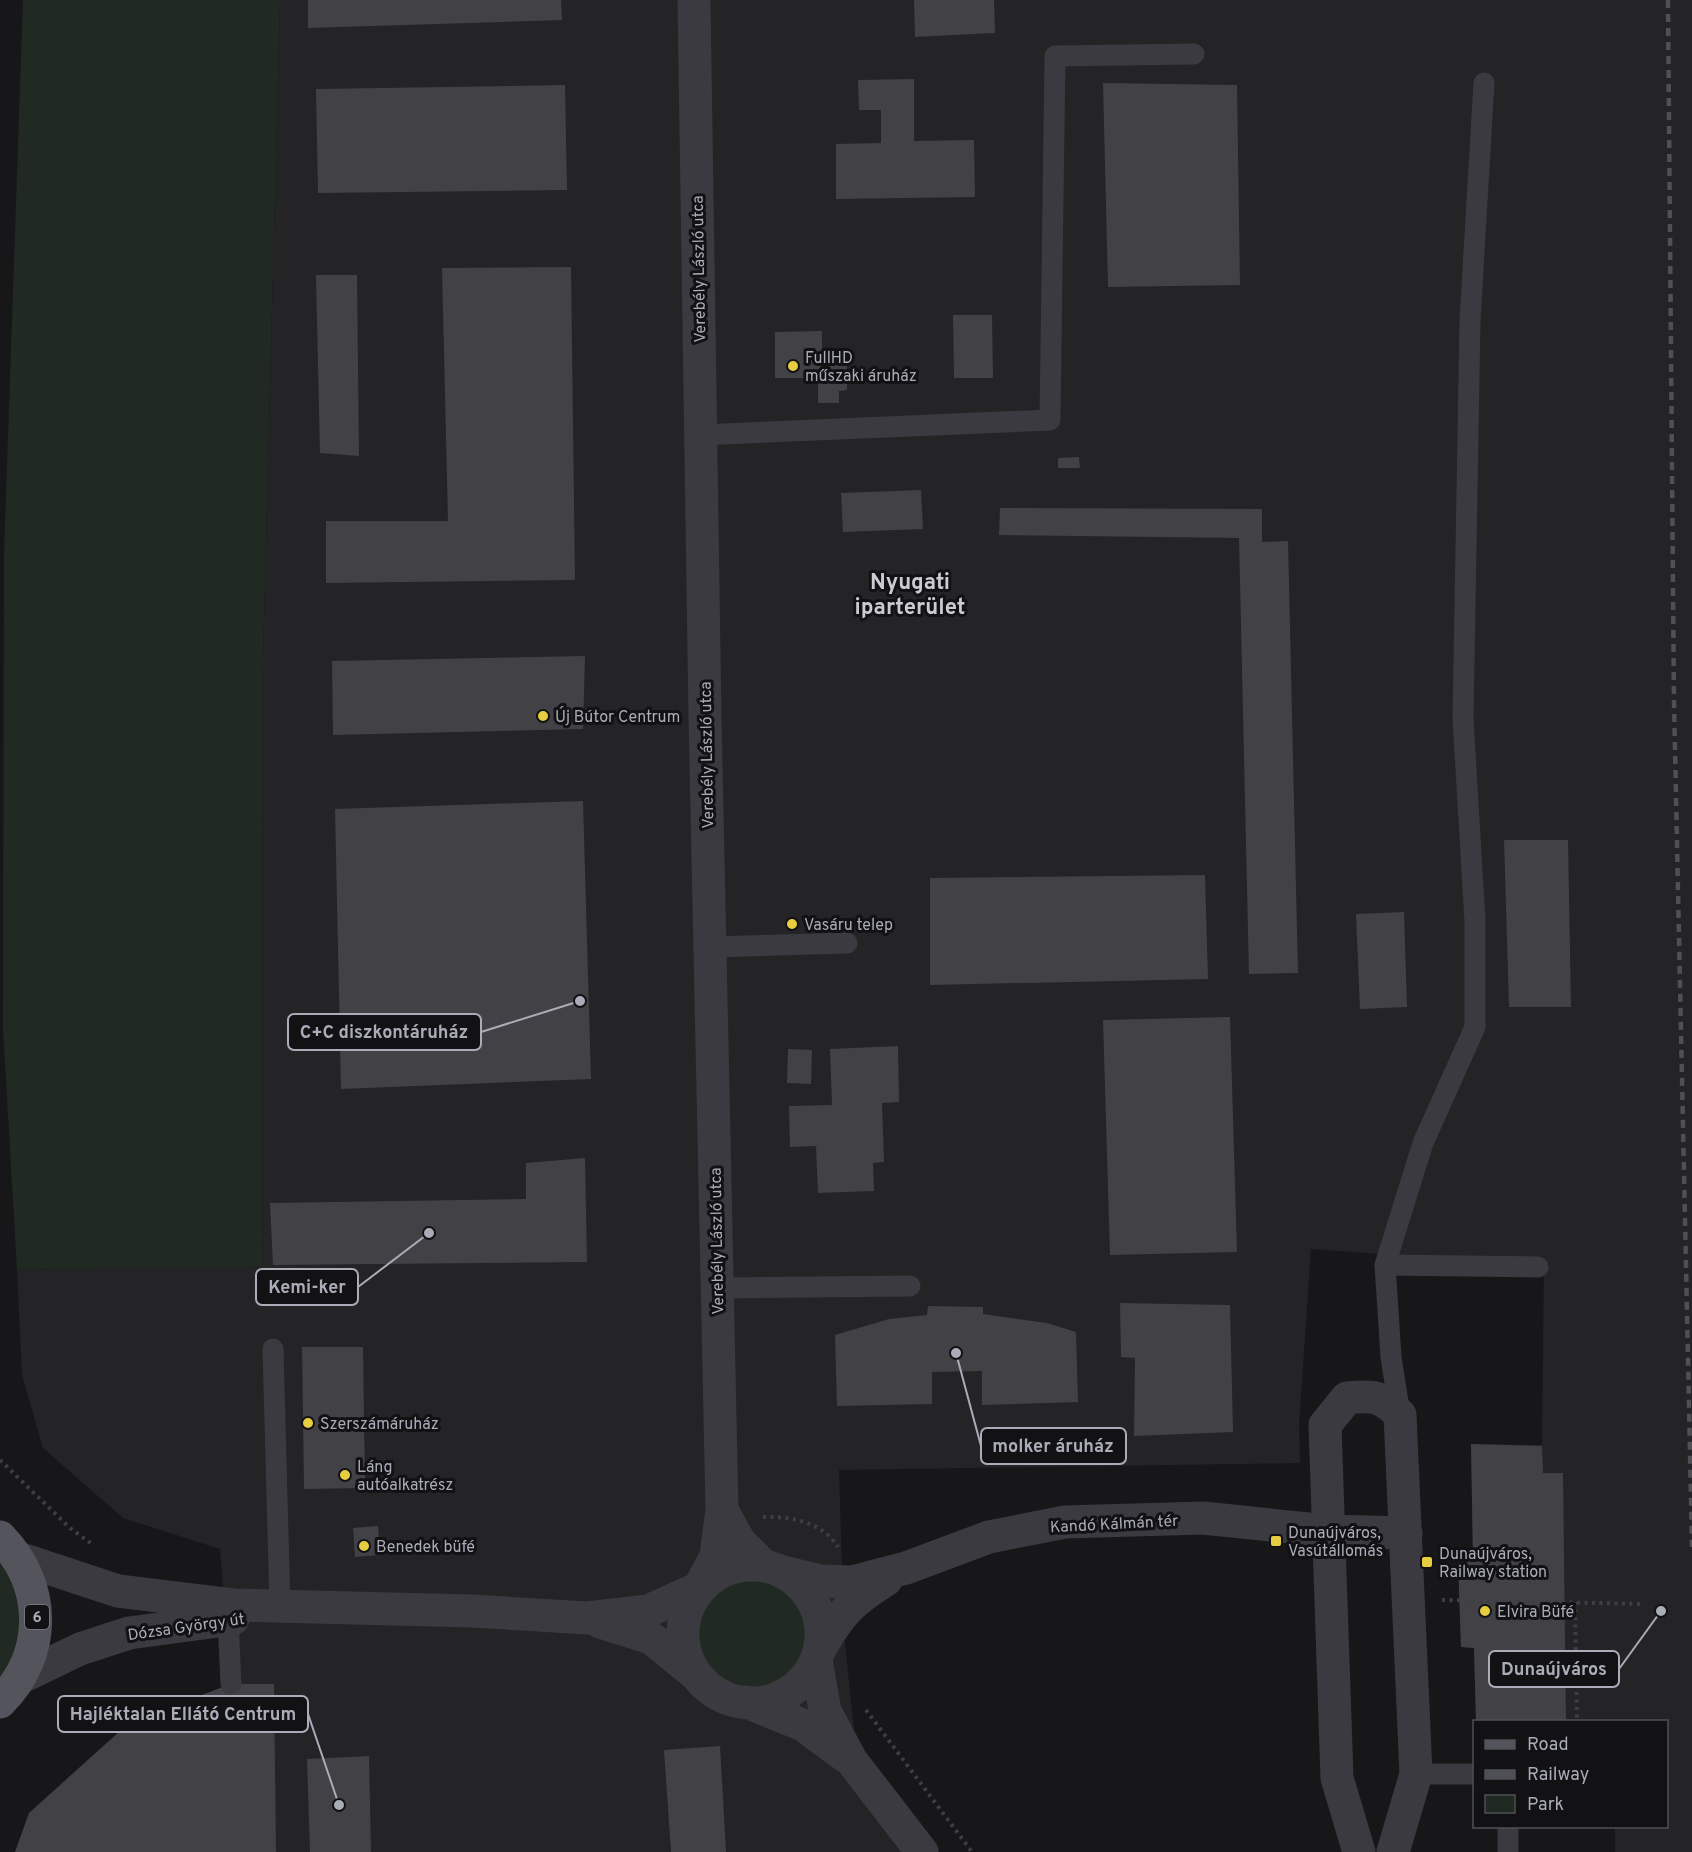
<svg xmlns="http://www.w3.org/2000/svg" width="1692" height="1852" viewBox="0 0 1692 1852" font-family="Overpass,sans-serif">
	<rect width="100%" height="100%" fill="#171719"/>
	<path fill="#242326" d="M280,0h1412v1852h-77v-25l51,-1v-104l-190,-1 -2,-73 -13,-1 -3,-85 15,-1 -2,-117 71,1 2,-186 -136,-3 -97,-7 -12,176 1,38 -461,7 5,164 12,114 80,104h-921l14,-39 101,-91 101,-38 -11,-135 -97,-31 -80,-70 -21,-73 -5,-105 245,-5 1,-609z"/>
	<path fill="#212923" d="M23,0h257l-17,656 -1,610 -245,4 -14,-241 1,-476z
		M0,1557c16,25 29,54 21,85 -4,13 -15,27 -21,38z
		M695 1635a55 55 0 1 1 110 0a55 55 0 1 1-110 0Z"/>
	<path fill="#424146" d="M308,0h253l1,20 -254,8z
		M914,0h80l1,33 -80,4z
		M914,79v62l60,-1 1,57 -139,2v-55l45,-1v-33h-22l-1,-30z
		M1103,83l134,2 3,200 -132,2z
		M565,85l2,105 -249,3 -2,-104z
		M571,267l4,313 -249,3v-62h122l-6,-253z
		M316,275h41l2,181 -39,-3z
		M953,315h39l1,63h-39z
		M822,331v22h25v37l-8,1v12h-21v-25h-43v-46z
		M1079,457l1,11h-22v-10z
		M921,490l2,39 -80,3 -2,-39z
		M1000,508l262,1v33l26,-1 10,432 -49,1 -10,-436 -240,-3z
		M585,656l-2,73 -250,6 -1,-74z
		M583,801l8,278 -250,10 -6,-280z
		M1504,840h64l3,167h-62z
		M1205,875l3,104 -278,6v-107z
		M1404,912l3,95 -47,2 -4,-95z
		M1230,1017l7,235 -127,3 -7,-235z
		M898,1046l1,56 -17,1 2,59 -11,1 1,28 -56,2 -2,-47 -26,1 -1,-41 43,-1 -2,-56z
		M788,1049l24,1 -1,34 -24,-1z
		M585,1158l2,104 -314,3 -3,-62 256,-4v-36z
		M1120,1303l110,2 3,127 -99,4 1,-78 -14,-1z
		M928,1306l55,1v7l64,9 29,9 2,70 -96,3v-34l-50,1v32l-95,2 -2,-71 54,-16 38,-4z
		M302,1347h61l2,141 -61,1z
		M1471,1444l71,2 1,27h20l3,249h-90l-2,-74 -13,-1 -3,-85 15,-1z
		M378,1526l2,29 -25,2 -2,-29z
		M231,1684h43l2,168h-261l14,-39 101,-91z
		M720,1746l6,106h-55l-7,-102z
		M369,1756l2,96h-61l-3,-93z"/>
	<g fill="none" stroke-linecap="round" stroke-linejoin="round">
		<path stroke="#3e3f45" stroke-width="4" stroke-dasharray="3 4.5" stroke-linecap="butt" d="M0,1460l70,68 22,16
			M763,1517c27,-1 60,5 75,30
			M1442,1600l202,4
			M1575,1602l2,120
			M866,1710l106,142"/>
		<path stroke="#3a3a40" stroke-width="21" d="M700,435l350,-15 5,-364 139,-2
			M710,947l137,-4
			M1385,1265l38,-122 52,-116v-106l-12,-202 7,-399 14,-237
			M717,1288l193,-2
			M273,1349l7,258
			M1400,1415l-9,-58 -6,-92 153,2
			M228,1619l3,65
			M1416,1774h58
			M1508,1852v-26"/>
		<path stroke="#3a3a40" stroke-width="33" d="M694,0l11,718 17,792 -6,46 -17,32
			M722,1510l17,31 23,23
			M783,1572l38,9 31,1 54,-14 83,-31 76,-15 138,-4 125,13 78,2
			M820,1649c20,-36 31,-47 66,-69
			M1359,1852l-22,-74 -12,-353 22,-27c26,-3 35,-2 53,17l16,359 -23,78"/>
		<path stroke="#3a3a40" stroke-width="33" d="M18,1558l100,33 115,14 239,6 115,7 61,-7 51,-23
			M683 1634a69 69 0 1 1 138 0a69 69 0 1 1-138 0Z
			M600,1622l51,16 43,35
			M816,1660l9,51 26,49 71,92
			M20,1678l60,-29 49,-16 104,-14
			M746,1702l57,23 42,31"/>
		<path stroke="#54555c" stroke-width="33" d="M0,1537c47,48 48,117 0,165"/>
		<path stroke="#4f5056" stroke-width="4.5" stroke-dasharray="8 6" stroke-linecap="butt" d="M1668,0l6,702 18,845"/>
	</g>
	<g fill="#e7ce41" stroke="#121214" stroke-width="2">
		<circle cx="793" cy="366" r="6"/>
		<circle cx="543" cy="716" r="6"/>
		<circle cx="792" cy="924" r="6"/>
		<circle cx="308" cy="1423" r="6"/>
		<circle cx="345" cy="1475" r="6"/>
		<rect x="1270" y="1535" width="12" height="12" rx="3"/>
		<circle cx="364" cy="1546" r="6"/>
		<rect x="1421" y="1556" width="12" height="12" rx="3"/>
		<circle cx="1485" cy="1611" r="6"/>
	</g>
	<g text-anchor="middle" stroke-width="6" stroke-linejoin="round" paint-order="stroke">
		<rect fill="#121214" stroke="#7c7e87" stroke-width="1.5" x="25" y="1605" width="24" height="24" rx="4.5"/>
		<g font-size="15" font-weight="bold" fill="#aaacb8">
			<text x="37" y="1622">6</text>
		</g>
		<g font-size="16" fill="#aaacb8" stroke="#121214">
			<text transform="translate(698 269) rotate(-91)" y="6">Verebély László utca</text>
			<text transform="translate(706 755) rotate(-91)" y="6">Verebély László utca</text>
			<text transform="translate(716 1241) rotate(-91)" y="6">Verebély László utca</text>
			<text transform="translate(1114 1523) rotate(-3)" y="6">Kandó Kálmán tér</text>
			<text transform="translate(186 1626) rotate(-8)" y="6">Dózsa György út</text>
		</g>
		<g font-size="16" fill="#aaacb8" stroke="#121214" text-anchor="start">
			<text x="805" y="363">FullHD<tspan x="805" dy="18">műszaki áruház</tspan></text>
			<text x="555" y="722">Új Bútor Centrum</text>
			<text x="804" y="930">Vasáru telep</text>
			<text x="320" y="1429">Szerszámáruház</text>
			<text x="357" y="1472">Láng<tspan x="357" dy="18">autóalkatrész</tspan></text>
			<text x="1288" y="1538">Dunaújváros,<tspan x="1288" dy="18">Vasútállomás</tspan></text>
			<text x="376" y="1552">Benedek büfé</text>
			<text x="1439" y="1559">Dunaújváros,<tspan x="1439" dy="18">Railway station</tspan></text>
			<text x="1497" y="1617">Elvira Büfé</text>
		</g>
		<g font-size="22" font-weight="bold" fill="#cbcbd4" stroke="#121214">
			<text x="910" y="589">Nyugati<tspan x="910" dy="25">iparterület</tspan></text>
		</g>
	</g>
	<path fill="none" stroke="#aaacb8" stroke-width="2" d="M580 1001L481 1032M429 1233L358 1287M956 1353L981 1446M1661 1611L1619 1669M339 1805L308 1714"/>
	<g fill="#aaacb8" stroke="#121214" stroke-width="2">
		<circle cx="580" cy="1001" r="6"/>
		<circle cx="429" cy="1233" r="6"/>
		<circle cx="956" cy="1353" r="6"/>
		<circle cx="1661" cy="1611" r="6"/>
		<circle cx="339" cy="1805" r="6"/>
	</g>
	<g fill="#121214" stroke="#aaacb8" stroke-width="2">
		<rect x="288" y="1014" width="193" height="36" rx="6"/>
		<rect x="256" y="1269" width="102" height="36" rx="6"/>
		<rect x="981" y="1428" width="145" height="36" rx="6"/>
		<rect x="1489" y="1651" width="130" height="36" rx="6"/>
		<rect x="58" y="1696" width="250" height="36" rx="6"/>
	</g>
	<g font-size="18" text-anchor="middle" font-weight="bold" fill="#aaacb8">
		<text x="384" y="1038">C+C diszkontáruház</text>
		<text x="307" y="1293">Kemi-ker</text>
		<text x="1053" y="1452">molker áruház</text>
		<text x="1554" y="1675">Dunaújváros</text>
		<text x="183" y="1720">Hajléktalan Ellátó Centrum</text>
	</g>
	<rect x="1473" y="1720" width="195" height="108" fill="#121214" stroke="#4f5056" stroke-width="1.5"/>
	<rect x="1485" y="1740" width="30" height="9" fill="#54555c" stroke="#4f5056" stroke-width="1.5"/>
	<text x="1527" y="1750" font-size="18" fill="#aaacb8">Road</text>
	<rect x="1485" y="1770" width="30" height="9" fill="#4f5056" stroke="#4f5056" stroke-width="1.5"/>
	<text x="1527" y="1780" font-size="18" fill="#aaacb8">Railway</text>
	<rect x="1485" y="1795" width="30" height="18" fill="#212923" stroke="#4f5056" stroke-width="1.5"/>
	<text x="1527" y="1810" font-size="18" fill="#aaacb8">Park</text>
</svg>
